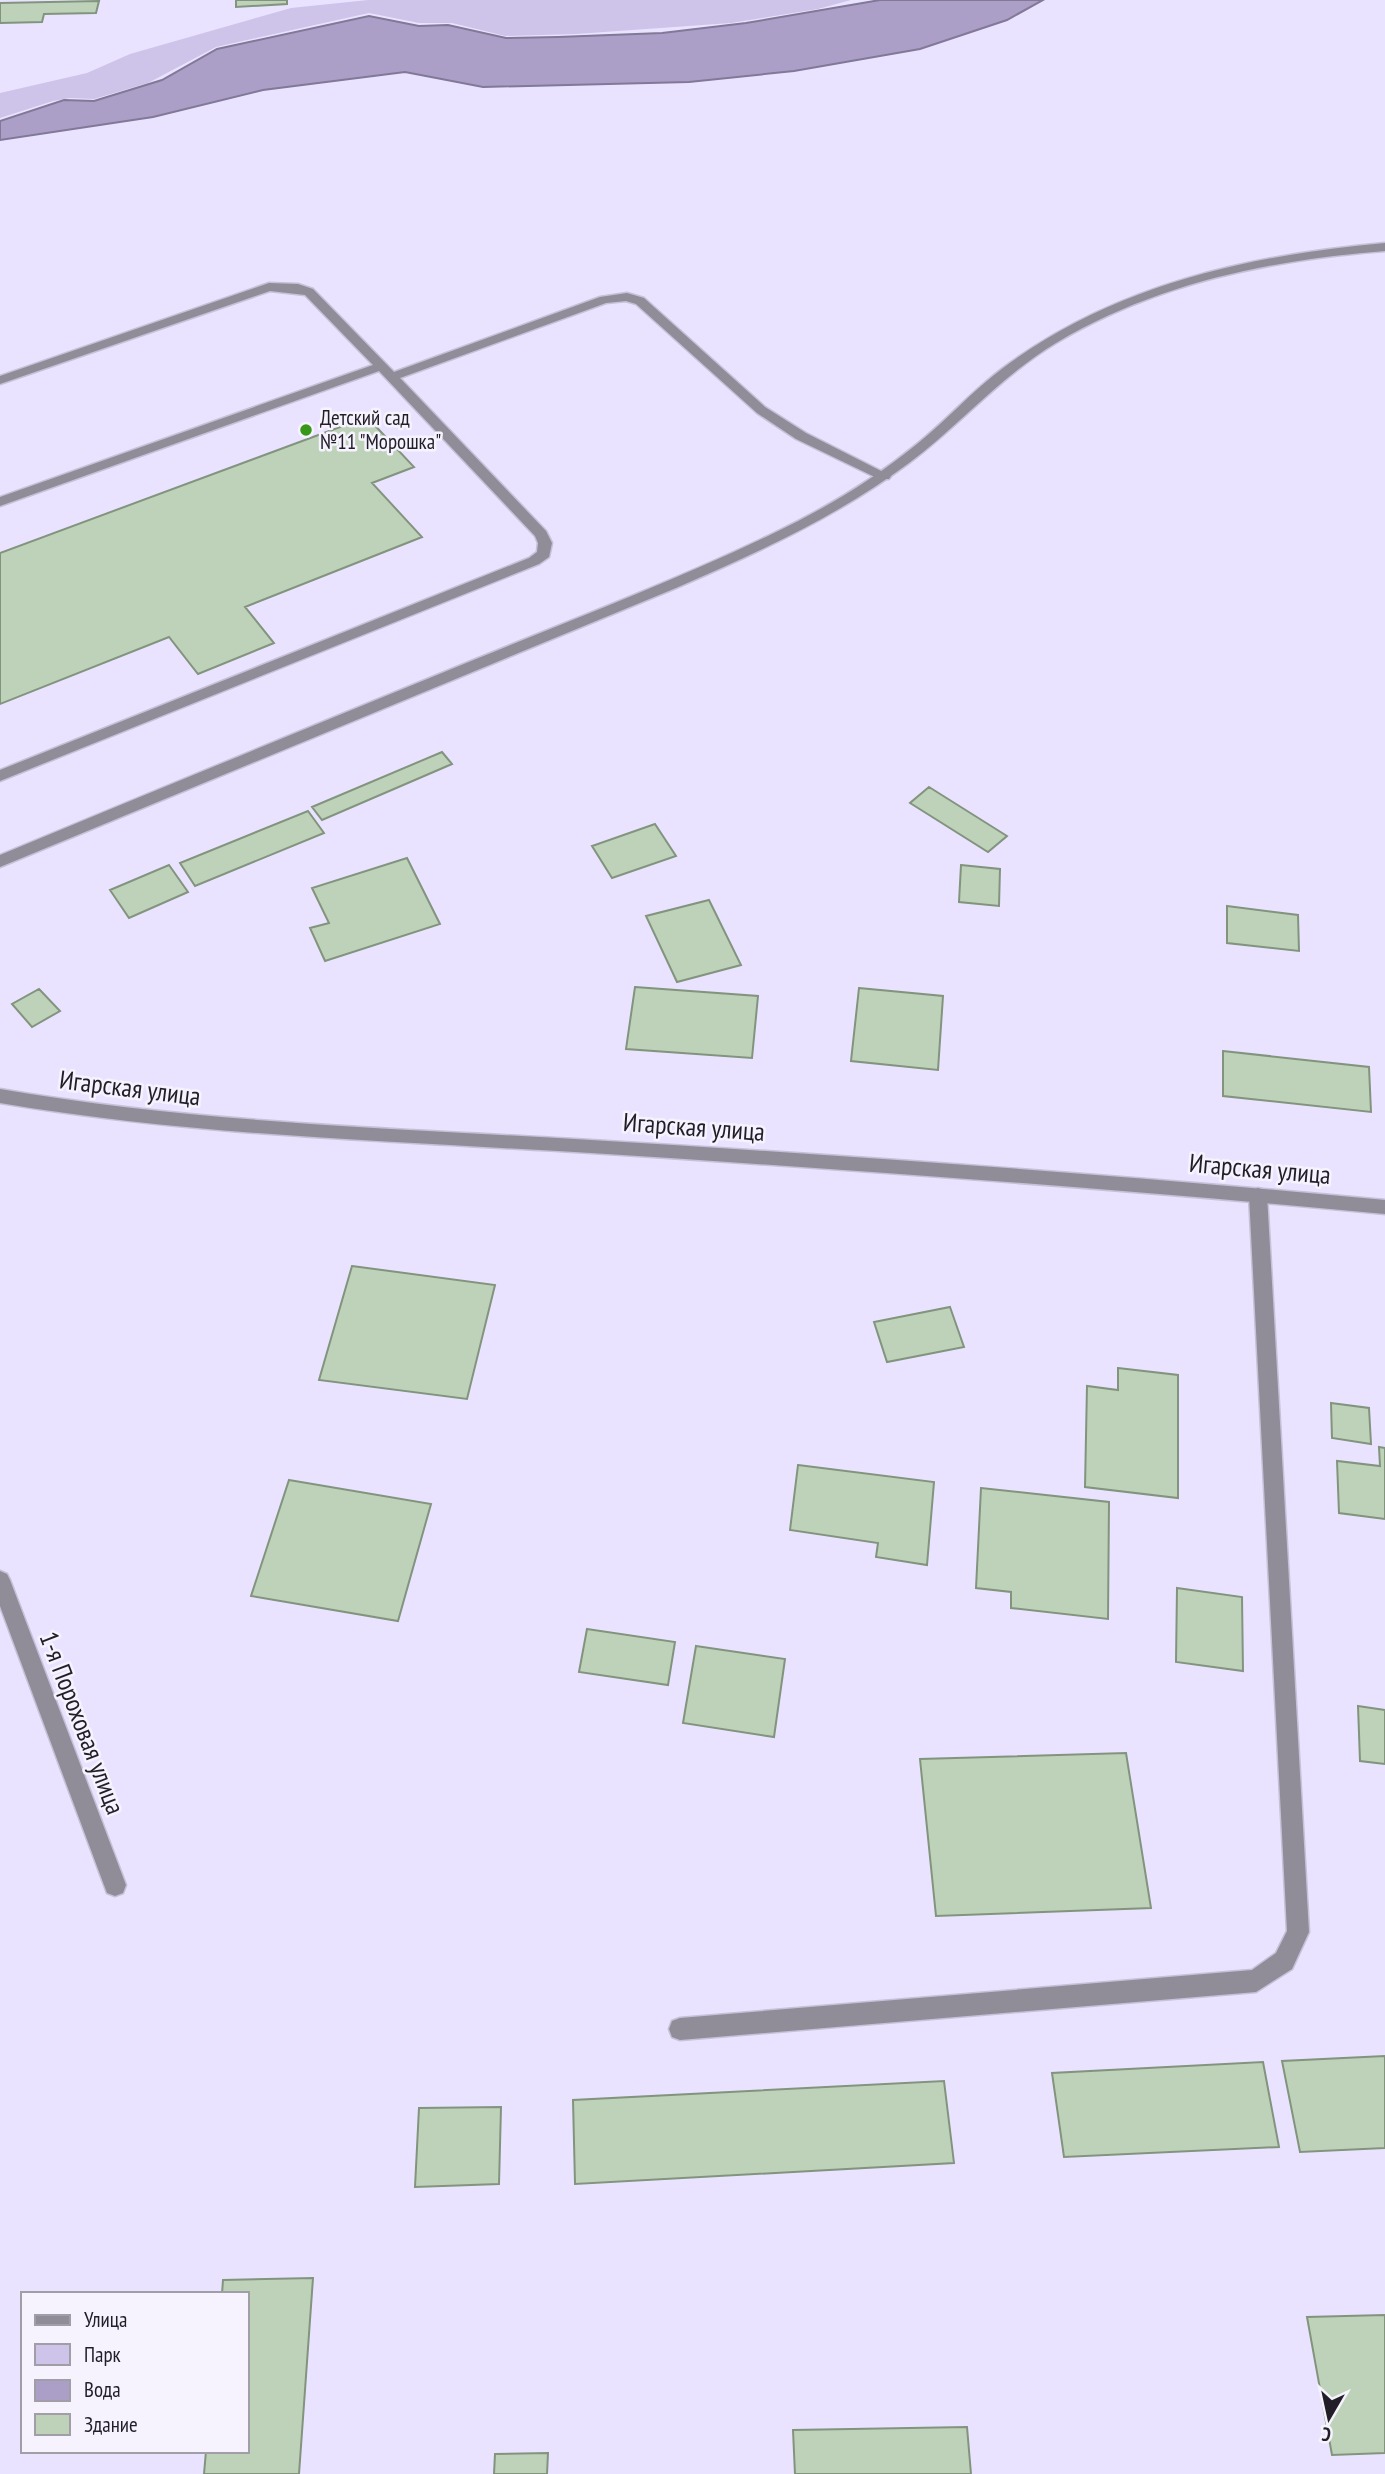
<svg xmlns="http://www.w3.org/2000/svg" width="1385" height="2474" viewBox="0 0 1385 2474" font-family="'PT Sans Narrow',sans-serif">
	<rect width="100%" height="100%" fill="#eae3ff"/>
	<path fill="#cec4e9" d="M368,0h483l-33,9 -87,14 -155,11 -71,2 -53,-13h-33l-50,-10 -153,34 -68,36 -54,16 -24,-1 -17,3 -53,17v-25l87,-20 43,-19 161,-46z"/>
	<path fill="#ab9fc7" stroke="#827897" stroke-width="2" d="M880,0h163l-36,20 -87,29 -126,22 -105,11 -206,5 -78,-15 -142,18 -110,27 -153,23v-19l64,-21 30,1 68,-21 55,-31 152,-33 50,10 29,-1 58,13 52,-1 104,-4 84,-10z"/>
	<path fill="#bed2ba" stroke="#82947e" stroke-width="2" d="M236,0h51v4l-51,3z
		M99,1l-3,12 -52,1 -2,8 -42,1v-20z
		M367,417l47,50 -42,16 50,54 -177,70 29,36 -76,31 -29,-37 -169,67v-151z
		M442,752l10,12 -130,56 -10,-13z
		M929,787l78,49 -19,16 -78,-49z
		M308,811l16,22 -129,53 -15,-23z
		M655,824l21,32 -64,22 -20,-32z
		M407,858l33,66 -115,37 -15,-33 19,-5 -17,-35z
		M169,865l19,27 -59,26 -19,-28z
		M961,865l39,4 -1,37 -40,-4z
		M709,900l32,65 -64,17 -31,-66z
		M1227,906l71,9 1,36 -72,-8z
		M635,987l123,9 -6,62 -126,-9z
		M859,988l84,8 -5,74 -87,-9z
		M39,989l21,22 -28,16 -20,-23z
		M1223,1051l146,16 2,45 -148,-16z
		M352,1266l143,19 -28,114 -148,-19z
		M950,1307l14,40 -77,15 -13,-40z
		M1118,1368l60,7v123l-93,-11 2,-101 31,4z
		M1331,1403l38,5 2,36 -39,-6z
		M1379,1447l6,1v71l-46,-6 -2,-52 43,5z
		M798,1465l136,17 -7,83 -51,-8 2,-14 -88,-13z
		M289,1480l142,24 -33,117 -147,-25z
		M981,1488l128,14 -1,117 -97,-11v-16l-35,-4z
		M1177,1588l65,9 1,74 -67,-9z
		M587,1629l88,13 -7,43 -89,-13z
		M696,1646l89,13 -11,78 -91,-14z
		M1358,1706l27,4v54l-25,-3z
		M1126,1753l25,155 -215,8 -16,-157z
		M1385,2056v92l-85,4 -18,-91z
		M1263,2062l16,85 -215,10 -12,-84z
		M944,2081l10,82 -379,21 -2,-84z
		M501,2107l-2,77 -84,3 4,-79z
		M313,2278l-14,196h-95l2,-23h41v-157h-25l1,-14z
		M1385,2315v138l-53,2 -25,-138z
		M967,2427l4,47h-176l-2,-44z
		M548,2453l-1,21h-53l1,-20z"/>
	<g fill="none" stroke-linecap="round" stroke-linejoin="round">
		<g stroke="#c6c0d8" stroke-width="3">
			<path id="service" d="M269,283l29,1 15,5 81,83 206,-75 27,-4 17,5 121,109 41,26 85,43 -2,3h-10l-83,-40 -39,-26 -121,-109 -10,-3 -20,2 -206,75 146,153 6,12 -3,14 -10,7 -539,217v-11l529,-212 8,-6 1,-9 -3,-7 -156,-165 -379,135v-9l373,-132 -68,-70 -35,-4 -270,93v-8z
				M1258,1188l6,2 3,5 42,737 -17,37 -36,23 -576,48 -8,-3 -3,-8 3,-8 8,-3 572,-48 24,-17 11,-22 -38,-736 3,-5z"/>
		</g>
		<g stroke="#c6c0d8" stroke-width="3">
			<path id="minor" d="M1385,243v8c-115,9 -228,32 -329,92 -55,33 -96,82 -147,120 -71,53 -152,90 -233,125l-676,279v-12c159,-66 317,-131 476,-196 100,-41 201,-79 298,-126 50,-24 99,-53 143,-89 30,-24 55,-53 86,-76 111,-83 247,-113 382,-125z
				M0,1571l7,3 3,6 116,305 -3,8 -8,3 -8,-3 -3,-8 -104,-279z"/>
		</g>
		<g stroke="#c6c0d8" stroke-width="3">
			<path id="tertiary" d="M0,1089c196,34 393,39 591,51 265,16 530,35 794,60v14c-264,-25 -529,-44 -794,-61 -198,-12 -395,-17 -591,-50z"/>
		</g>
		<use href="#service" fill="#908d98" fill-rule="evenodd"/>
		<use href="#minor" fill="#908d98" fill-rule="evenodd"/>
		<use href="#tertiary" fill="#908d98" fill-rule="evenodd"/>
	</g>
	<circle fill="#369719" stroke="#f6f3fe" stroke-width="2.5" cx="306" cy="430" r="7"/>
	<g text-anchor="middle" stroke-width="5" stroke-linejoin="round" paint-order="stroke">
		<g font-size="21" fill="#211e28" stroke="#f6f3fe" text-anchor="start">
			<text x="320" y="425">Детский сад<tspan x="320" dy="24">№11 "Морошка"</tspan></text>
		</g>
		<g font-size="26" fill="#211e28" stroke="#f6f3fe">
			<text transform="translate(130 1088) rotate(7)" y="9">Игарская улица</text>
			<text transform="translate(694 1127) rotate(4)" y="9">Игарская улица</text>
			<text transform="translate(1260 1169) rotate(5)" y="9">Игарская улица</text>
			<text transform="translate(82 1723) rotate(69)" y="9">1-я Пороховая улица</text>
		</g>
	</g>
	<rect x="21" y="2292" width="228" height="161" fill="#f6f3fe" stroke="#a19ea8" stroke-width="2"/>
	<rect x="35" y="2315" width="35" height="10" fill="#908d98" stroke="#a19ea8" stroke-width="2"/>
	<text x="84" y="2327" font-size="21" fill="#211e28">Улица</text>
	<rect x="35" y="2344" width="35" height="21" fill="#cec4e9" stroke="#a19ea8" stroke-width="2"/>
	<text x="84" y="2362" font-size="21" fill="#211e28">Парк</text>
	<rect x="35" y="2380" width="35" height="21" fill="#ab9fc7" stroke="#a19ea8" stroke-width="2"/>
	<text x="84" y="2397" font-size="21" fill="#211e28">Вода</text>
	<rect x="35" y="2414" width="35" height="21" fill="#bed2ba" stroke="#a19ea8" stroke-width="2"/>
	<text x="84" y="2432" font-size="21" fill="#211e28">Здание</text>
	<g transform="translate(1329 2418) rotate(189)" stroke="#f6f3fe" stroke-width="5" paint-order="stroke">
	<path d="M0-5L12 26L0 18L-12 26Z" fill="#211e28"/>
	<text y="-10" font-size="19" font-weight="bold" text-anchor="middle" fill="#211e28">С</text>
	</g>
</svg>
